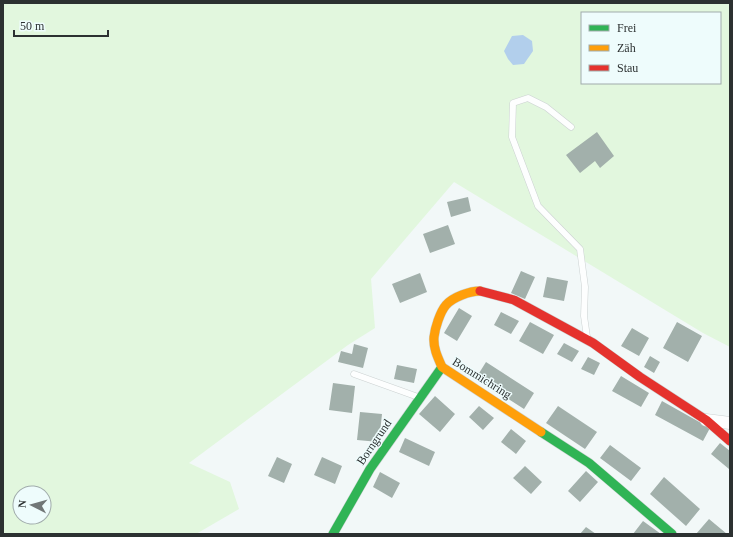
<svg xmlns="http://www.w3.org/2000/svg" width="733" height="537" viewBox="0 0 733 537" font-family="Georgia,serif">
	<rect width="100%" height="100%" fill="#f2f8f8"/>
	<path fill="#e2f7de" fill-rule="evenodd" d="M3,3h727v344l-27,-14 -249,-151 -83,97 4,49 -27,17 -159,118 41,19 9,27 -43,25h-193zM582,13h138v70h-138zM20,493h24v24h-24z"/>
	<path fill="#b2cfec" d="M523,35l9,6 1,10 -9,13 -11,1 -5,-6 -4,-8 8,-15z"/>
	<path fill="#a2b0ab" d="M597,132l17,24 -14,12 -5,-7 -15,12 -14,-18z
		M468,197l3,14 -20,6 -4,-15z
		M448,225l7,19 -25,9 -7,-19z
		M521,271l14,6 -10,22 -14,-6z
		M420,273l7,19 -27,11 -8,-19z
		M547,277l21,4 -4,20 -21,-4z
		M459,308l13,8 -15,25 -13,-8z
		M501,312l18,9 -8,13 -17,-9z
		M530,322l24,13 -11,19 -24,-13z
		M677,322l25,14 -14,26 -25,-14z
		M632,328l17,10 -10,18 -18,-10z
		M564,343l15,8 -7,11 -15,-8z
		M354,344l14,4 -5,20 -25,-6 3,-11 11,3z
		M650,356l10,6 -6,11 -10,-6z
		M588,357l12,6 -6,12 -13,-6z
		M486,362l48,31 -10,16 -48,-31z
		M397,365l20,4 -3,14 -20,-4z
		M621,376l28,17 -8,14 -29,-16z
		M333,383l22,3 -3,27 -23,-3z
		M435,396l20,18 -15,18 -21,-18z
		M662,401l48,27 -7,13 -48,-26z
		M479,406l15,12 -11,12 -14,-13z
		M558,406l39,26 -12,17 -39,-26z
		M360,412l22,2 -3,28 -22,-2z
		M511,429l15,12 -10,13 -15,-12z
		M405,438l30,14 -6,14 -30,-14z
		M720,443l10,8v16l-1,2 -18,-15z
		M610,445l31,23 -10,13 -31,-23z
		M277,457l15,7 -8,19 -16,-7z
		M322,457l20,9 -7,18 -21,-9z
		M525,466l17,16 -11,12 -18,-16z
		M586,471l12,11 -18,20 -12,-11z
		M380,472l20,11 -8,15 -19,-11z
		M664,477l36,32 -14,17 -36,-32z
		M709,519l18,15h-31z
		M643,521l18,13h-28z
		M586,527l10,7h-16z"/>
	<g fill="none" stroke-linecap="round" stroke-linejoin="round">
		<g stroke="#ccd2d2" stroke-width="7">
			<path id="lane" d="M571,127l-25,-20 -18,-9 -15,5 -1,34 26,69 42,43 5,38 -1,29 3,21
				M354,374l64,23"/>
		</g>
		<g stroke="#ccd2d2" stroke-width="13">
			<path id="street" d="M706,420l24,3"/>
		</g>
		<g stroke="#ccd2d2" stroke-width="10">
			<path id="fast" d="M541,432l48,31 83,71
				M333,534l37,-65 72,-102"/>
		</g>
		<g stroke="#ccd2d2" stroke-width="10">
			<path id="slow" d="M480,291c-10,0 -27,6 -34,14 -6,7 -11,23 -12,32 -1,11 4,21 8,30l99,65"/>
		</g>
		<g stroke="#ccd2d2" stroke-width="10">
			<path id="jam" d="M480,291l34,9 79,43 47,34 66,43 24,21"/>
		</g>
		<use href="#lane" stroke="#fdfefe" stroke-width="6"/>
		<use href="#street" stroke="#fdfefe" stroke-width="12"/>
		<use href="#fast" stroke="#30b455" stroke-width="9"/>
		<use href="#slow" stroke="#ff9f0a" stroke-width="9"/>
		<use href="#jam" stroke="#e5322d" stroke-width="9"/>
	</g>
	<g text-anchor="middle" stroke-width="3" stroke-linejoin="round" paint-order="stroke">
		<g font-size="12" fill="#2c3131" stroke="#eefcfc">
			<text transform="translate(482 378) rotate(32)" y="4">Bommichring</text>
			<text transform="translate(374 442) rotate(-56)" y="4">Borngrund</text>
		</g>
	</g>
	<rect width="733" height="537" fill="none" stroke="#2c3131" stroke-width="8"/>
	<rect x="581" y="12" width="140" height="72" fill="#eefcfc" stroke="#a0abab"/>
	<rect x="589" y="25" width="20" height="6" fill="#30b455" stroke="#a0abab"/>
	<text x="617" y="32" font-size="12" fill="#2c3131">Frei</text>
	<rect x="589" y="45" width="20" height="6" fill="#ff9f0a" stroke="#a0abab"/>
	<text x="617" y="52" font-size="12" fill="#2c3131">Zäh</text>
	<rect x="589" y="65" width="20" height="6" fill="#e5322d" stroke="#a0abab"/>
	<text x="617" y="72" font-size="12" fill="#2c3131">Stau</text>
	<g transform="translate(32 505) rotate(276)"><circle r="19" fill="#eefcfc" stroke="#a0abab"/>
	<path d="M0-3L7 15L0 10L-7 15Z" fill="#717777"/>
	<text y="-6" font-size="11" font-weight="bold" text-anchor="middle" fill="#2c3131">N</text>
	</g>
	<path d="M14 30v6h94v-6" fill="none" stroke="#2c3131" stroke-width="2"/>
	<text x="20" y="30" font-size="12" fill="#2c3131" stroke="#eefcfc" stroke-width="3" paint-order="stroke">50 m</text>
</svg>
